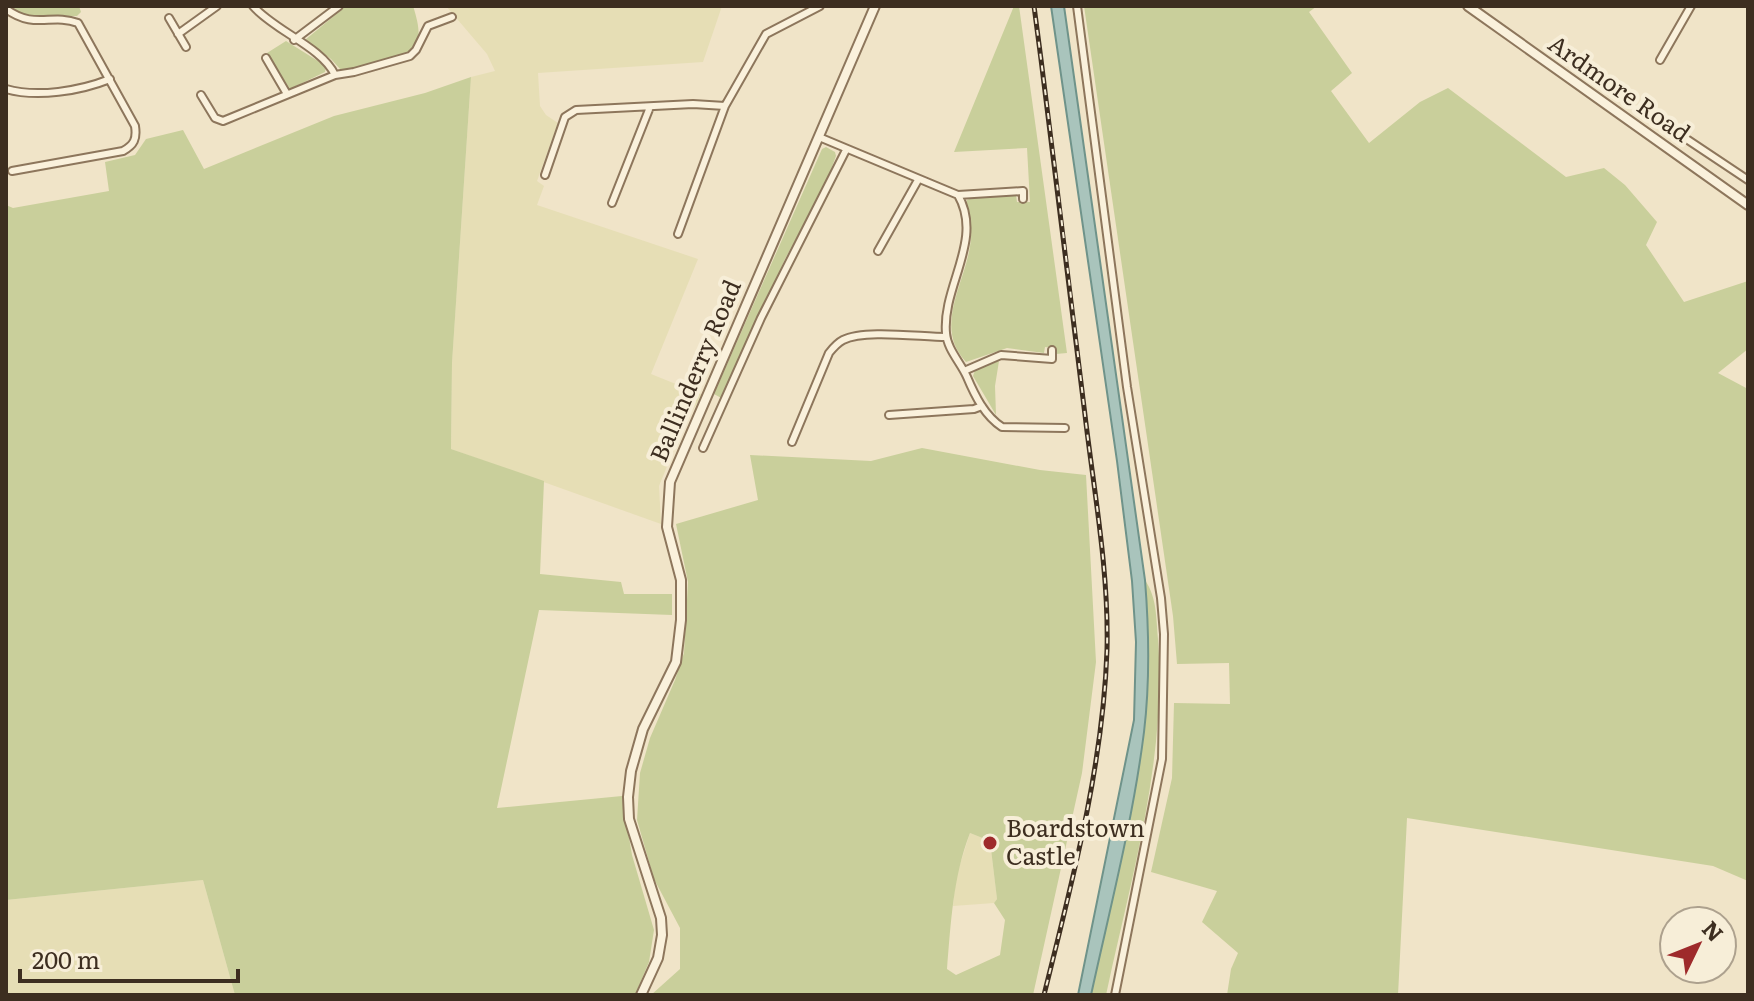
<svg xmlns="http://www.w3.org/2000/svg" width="1754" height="1001" viewBox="0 0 1754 1001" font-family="Literata,serif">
	<rect width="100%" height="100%" fill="#f0e4c8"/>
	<path fill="#e6deb5" d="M446,6h276l-19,56 -165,11 2,33 6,9 12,8 -21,58 7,5 -7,19 161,54 -47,115 52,21 -17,25 -27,66 2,38 -210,-75 1,-86 19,-286 24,-6 -8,-17z
		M970,833l20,8 7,58 -3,4 -41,3 3,-29z
		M203,880l32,115h-229v-95z"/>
	<path fill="#c9cf9b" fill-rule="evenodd" d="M8,6h71l2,6 -4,4c-29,-1 -44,6 -69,-10z
		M346,6h67c13,40 4,47 -34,57 -12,3 -26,8 -38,7l-10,-11 -26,-19z
		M1014,6h5l48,347 -11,1 -1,-6 -10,-1 -1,6 -37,-5 -41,14c-35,-37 3,-83 5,-125 1,-13 -5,-25 -4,-37l7,-3 42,-2 1,7h13l-3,-54 -73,4z
		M1084,6h233l-8,6 43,61 -21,18 38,52 51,-41 28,-14 118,89 38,-9 21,17 32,37 -11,23 38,57 64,-21v68l-30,24 30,16v492l-35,-15 -306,-48 -9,177h-171l4,-26 7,-16 -36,-31 15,-31 -66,-19 21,-94 2,-75 56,1 -1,-41 -52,1 -4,-48z
		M286,41l40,25 -1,6 -35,17 -23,-36z
		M471,77l-19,286 -1,86 93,32 -4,93 81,8 3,12h48v21l-133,-5 -42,198 125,-12 10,59 22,75 -5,32 -14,33h-400l-32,-115 -197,20v-695l7,3 96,-17 -4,-29 30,-7 11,-16 37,-9 21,39 130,-53 91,-23z
		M826,147l9,5 1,4 -10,27 -41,76 -62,140 -9,-5 108,-245z
		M999,361l-4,25 1,29 -23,-39 2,-6z
		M922,448l118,22 46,5 10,187 -14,111 -49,222h-382l29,-26v-41l-26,-49 -17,-59 3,-47 10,-35 25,-58 9,-27 4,-71 -12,-58 82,-24 -8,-45 121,6zM970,833l20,8 7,58 -3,4 11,17 -5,35 -44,20 -9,-6c4,-47 6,-92 23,-136z
		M1145,580c12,18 11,37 13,59 9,120 -27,239 -52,356h-15c19,-87 42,-174 53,-263 5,-50 5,-102 1,-152z"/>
	<path fill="#a9c4bc" stroke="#6f938a" stroke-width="2" d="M1051,6h13l81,574c4,50 5,102 -1,152 -11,88 -34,176 -53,263h-13l56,-275 2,-78 -4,-61 -15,-120z"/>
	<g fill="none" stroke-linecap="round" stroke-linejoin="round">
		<g stroke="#8d765c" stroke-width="10">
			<path id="minor" d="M1077,6l50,381 34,211 3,36 -2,125 -47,236
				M6,9c29,21 45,4 72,14l57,103c2,13 -1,19 -12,25l-111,20
				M169,18l17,29
				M178,34l39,-28
				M294,40l45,-34
				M266,58l21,36
				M1660,60l31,-54
				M335,75l19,-3 56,-16 6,-6 12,-24 24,-9
				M6,89c31,9 74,2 104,-10
				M201,95l14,23 8,3 112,-46c-13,-28 -60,-44 -82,-69
				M819,137l139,58c26,45 -16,91 -12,138 1,16 15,30 21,44 8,19 18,39 35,50l63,1
				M1688,140l60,40
				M545,175l20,-58 11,-7 117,-6 32,2 41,-72 54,-28
				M958,195l65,-4v8
				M612,203l38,-96
				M678,234l47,-128
				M878,251l40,-71
				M964,371l37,-16 51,4v-9
				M889,415l85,-6 8,-3
				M792,442l37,-89c4,-5 8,-10 14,-13 22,-11 77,-3 103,-3
				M703,448l58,-130 85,-168"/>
		</g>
		<g stroke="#8d765c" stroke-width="12">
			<path id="tertiary" d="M1468,6l280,199
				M641,995l17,-37 4,-23 -1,-17 -32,-99 -1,-22 3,-26 12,-42 33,-67 5,-42v-40l-14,-53 3,-45 205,-476"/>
		</g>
		<use href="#minor" stroke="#faf1dc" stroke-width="6"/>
		<use href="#tertiary" stroke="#faf1dc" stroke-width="8"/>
		<g stroke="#3d2e20" stroke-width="5">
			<path id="rail" d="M1034,6c18,136 35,272 51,409 9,77 24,156 22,235 -4,117 -35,232 -63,345"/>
		</g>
		<use href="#rail" stroke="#f7eed8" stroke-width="2" stroke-dasharray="6" stroke-linecap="butt"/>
	</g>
	<circle fill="#9e2a2b" stroke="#f7eed8" stroke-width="3" cx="990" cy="843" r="8"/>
	<g text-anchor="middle" stroke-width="8" stroke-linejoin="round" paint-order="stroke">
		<g font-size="24" fill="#3d2e20" stroke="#f7eed8">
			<text transform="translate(1619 89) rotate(35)" y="8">Ardmore Road</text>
			<text transform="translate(696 371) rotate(-67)" y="8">Ballinderry Road</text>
		</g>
		<g font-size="24" fill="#3d2e20" stroke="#f7eed8" text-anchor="start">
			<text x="1006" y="837">Boardstown<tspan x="1006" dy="28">Castle</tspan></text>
		</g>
	</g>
	<rect width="1754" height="1001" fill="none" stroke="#3d2e20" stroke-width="16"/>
	<g transform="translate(1698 945) rotate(47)"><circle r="38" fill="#f7eed8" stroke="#ada18e" stroke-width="2"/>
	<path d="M0-6L14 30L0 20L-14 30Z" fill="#9e2a2b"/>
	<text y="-12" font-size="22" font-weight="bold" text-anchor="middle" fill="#3d2e20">N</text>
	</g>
	<path d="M20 969v12h218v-12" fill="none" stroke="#3d2e20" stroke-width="4"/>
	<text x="32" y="969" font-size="24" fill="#3d2e20" stroke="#f7eed8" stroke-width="6" paint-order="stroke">200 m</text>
</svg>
